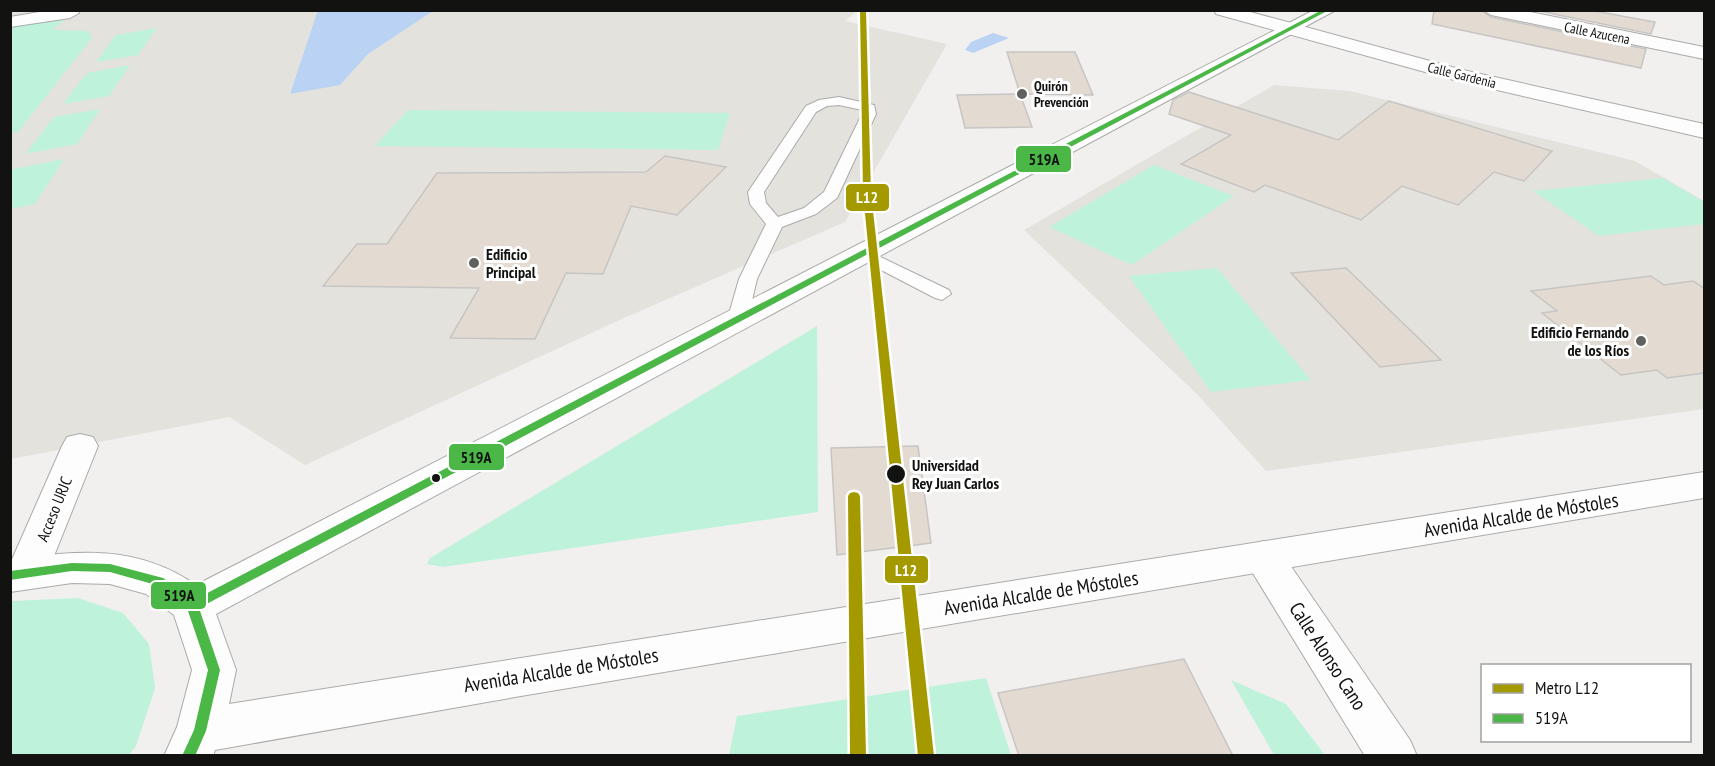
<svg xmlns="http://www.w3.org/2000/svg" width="1715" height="766" viewBox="0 0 1715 766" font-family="'PT Sans Narrow',sans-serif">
	<rect width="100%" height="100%" fill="#f1f0ef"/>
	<path fill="#e4e2dd" d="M858,10l-13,11 102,23 -102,178 -221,96 -319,147 -76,-48 -218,42v-448z
		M1274,85l76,6 285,70 69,40v208l-438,62 -69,-77 -173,-164z"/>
	<path fill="#bff2da" d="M68,16l-15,14 35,1 4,7 -74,94 -7,1v-108z
		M157,28l-19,27 -42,7 20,-27z
		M130,65l-21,31 -46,8 24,-31z
		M100,109l-23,35 -52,10 29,-37z
		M408,110l322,3 -12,37 -343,-4z
		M64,159l-29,45 -24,5v-36l2,-4z
		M1154,165l80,31 -102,69 -83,-38z
		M1663,178l41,24v22l-105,12 -66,-45z
		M1217,268l94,112 -100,12 -82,-116z
		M817,326l1,186 -375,55 -16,-3 3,-6z
		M78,598l45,15 26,31 6,44 -19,58 -7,9h-118v-154z
		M986,678l25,77h-282l8,-39z
		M1231,680l55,24 39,51h-51z"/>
	<path fill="#bad3f4" d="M318,10h115v1l-65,43 -28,31 -50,9z
		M993,33l16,5 -36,15 -8,-3 6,-8z"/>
	<path fill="#e3dbd1" stroke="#c6c5c4" stroke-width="1.5" d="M1434,10h47l10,7 155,32 -5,19 -209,-44z
		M1534,10h55l66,12 -4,12z
		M1007,52h68l18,43 -73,-1z
		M1189,92l149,48 51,-39 163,50 -28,30 -30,-9 -36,33 -56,-19 -41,34 -96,-35 -11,7 -73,-28 50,-29 -62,-21 4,-14z
		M1020,94l12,33 -67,1 -8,-33z
		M665,156l61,11 -49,48 -46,-9 -28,68 -37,-1 -31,66 -85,-1 29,-50 -156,-2 34,-42h30l50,-71 209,-1z
		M1346,268l95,92 -61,7 -89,-94z
		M1651,276l13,9 29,-4 11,7v85l-37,5 -10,-8 -36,5 -79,-62 15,-2 -26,-20z
		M918,446l13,97 -94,12 -6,-107z
		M1184,659l49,97h-214l-21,-63z"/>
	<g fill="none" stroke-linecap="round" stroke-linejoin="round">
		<g stroke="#abaaa9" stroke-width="2">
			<path id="lane" d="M839,97l35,8 2,9 -39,84 -21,16 -34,13 -25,52 -10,42 -10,6 -7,-2 -3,-4 12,-42 27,-55 -16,-20 -2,-12 58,-86 13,-6zM839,105l23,5v4l-38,78 -20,16 -26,9 -12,-14 -2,-11 52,-80 11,-6z
				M864,249l85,41 2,4 -9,6 -7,-2 -77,-40 -3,-4 3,-4z"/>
		</g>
		<g stroke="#abaaa9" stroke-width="2">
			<path id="street" d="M51,10h26l2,3 -9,5 -60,9v-10z
				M1214,10h29l220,60 241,54v14l-250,-58 -238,-66z
				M1483,10h37l184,37v12l-213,-44z
				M80,434l13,3 5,9 -50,125 -6,11 -14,5 -14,-5 -4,-18 52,-118 5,-9z
				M1263,541l14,5 133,194 7,16h-52l-122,-199 6,-11z"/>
		</g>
		<g stroke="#abaaa9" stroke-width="2">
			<path id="secondary" d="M1314,10h22l-1120,604 20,56 -7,34 1475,-232v26l-1189,199 -300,53 -2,6h-49l13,-29 15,-57 -18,-55 -28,-21 -36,-10 -38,-1 -62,9v-32c67,-10 127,-16 186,25z"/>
		</g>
		<use href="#lane" fill="#fdfdfd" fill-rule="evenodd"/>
		<use href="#street" fill="#fdfdfd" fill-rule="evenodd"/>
		<use href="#secondary" fill="#fdfdfd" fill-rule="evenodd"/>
		<g stroke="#fff" stroke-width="5">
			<path id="bus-1" d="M1322,10h7l-1130,598 21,62 -14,61 -11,25h-13l12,-26 14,-60 -21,-62 -31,-23 -46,-13 -38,-1 -62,9v-9l62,-8 38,1 53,14 31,22z"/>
		</g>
		<use href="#bus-1" fill="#4ab747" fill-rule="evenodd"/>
		<g stroke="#fff" stroke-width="5">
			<path id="metro-1" d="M860,10h6l5,183 63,563h-16l-55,-563z
				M854,492l4,1 2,3 6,260h-16l-2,-260 2,-3z"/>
		</g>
		<use href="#metro-1" fill="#a49a00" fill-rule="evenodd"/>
	</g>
	<g fill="#60605f" stroke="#fff" stroke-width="2">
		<circle cx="1022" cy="94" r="6"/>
		<circle cx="474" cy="263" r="6"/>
		<circle cx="1641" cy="341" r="6"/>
	</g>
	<g fill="#121211" stroke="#fff" stroke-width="2">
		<circle cx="896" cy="474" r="10"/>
		<circle cx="436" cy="478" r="5"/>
	</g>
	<g text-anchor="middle" stroke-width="6" stroke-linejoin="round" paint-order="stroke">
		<g font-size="14" fill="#121211" stroke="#fff">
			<text transform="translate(1597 33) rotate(11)" y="5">Calle Azucena</text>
			<text transform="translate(1462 75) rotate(14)" y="5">Calle Gardenia</text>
		</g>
		<g font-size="14" font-weight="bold" fill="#121211" stroke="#fff" text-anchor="start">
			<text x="1034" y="91">Quirón<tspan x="1034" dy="16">Prevención</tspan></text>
		</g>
		<g font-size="16" font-weight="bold" fill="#121211" stroke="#fff" text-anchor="start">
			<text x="486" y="260">Edificio<tspan x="486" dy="18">Principal</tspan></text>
			<text x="1629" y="338" text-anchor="end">Edificio Fernando<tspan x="1629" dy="18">de los Ríos</tspan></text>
		</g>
		<g font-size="16" font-weight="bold" fill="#121211" stroke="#fff" text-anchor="start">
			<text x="912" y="471">Universidad<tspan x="912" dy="18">Rey Juan Carlos</tspan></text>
		</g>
		<g font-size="16" fill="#121211" stroke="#fff">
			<text transform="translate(54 509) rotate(-68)" y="6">Acceso URJC</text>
		</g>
		<g font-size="20" fill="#121211" stroke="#fff">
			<text transform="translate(1521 515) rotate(-9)" y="7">Avenida Alcalde de Móstoles</text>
			<text transform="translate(1041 593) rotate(-9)" y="7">Avenida Alcalde de Móstoles</text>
			<text transform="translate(1328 656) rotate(57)" y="7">Calle Alonso Cano</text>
			<text transform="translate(561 670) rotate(-9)" y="7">Avenida Alcalde de Móstoles</text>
		</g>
	</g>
	<g stroke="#fff" stroke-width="2">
		<rect x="1015" y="145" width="57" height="28" rx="6" fill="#4ab747"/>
		<rect x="845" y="183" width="45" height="29" rx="6" fill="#a49a00"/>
		<rect x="448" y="443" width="57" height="28" rx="6" fill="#4ab747"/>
		<rect x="884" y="555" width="45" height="29" rx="6" fill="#a49a00"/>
		<rect x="150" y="581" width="57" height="29" rx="6" fill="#4ab747"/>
	</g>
	<g font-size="16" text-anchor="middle" font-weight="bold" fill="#fff">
		<text x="867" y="203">L12</text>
		<text x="906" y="576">L12</text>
	</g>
	<g font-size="16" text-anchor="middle" font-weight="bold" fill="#111">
		<text x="1044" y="165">519A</text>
		<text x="476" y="463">519A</text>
		<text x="179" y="601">519A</text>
	</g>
	<rect width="1715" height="766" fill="none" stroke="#121211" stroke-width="24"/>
	<rect x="1481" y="664" width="210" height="78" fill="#ffffff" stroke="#a0a0a0" stroke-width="1.5"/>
	<rect x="1493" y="684" width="30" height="9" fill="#a49a00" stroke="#a0a0a0" stroke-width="1.5"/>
	<text x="1535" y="694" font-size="18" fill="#121211">Metro L12</text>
	<rect x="1493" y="714" width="30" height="9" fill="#4ab747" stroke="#a0a0a0" stroke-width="1.5"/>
	<text x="1535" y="724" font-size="18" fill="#121211">519A</text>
</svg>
